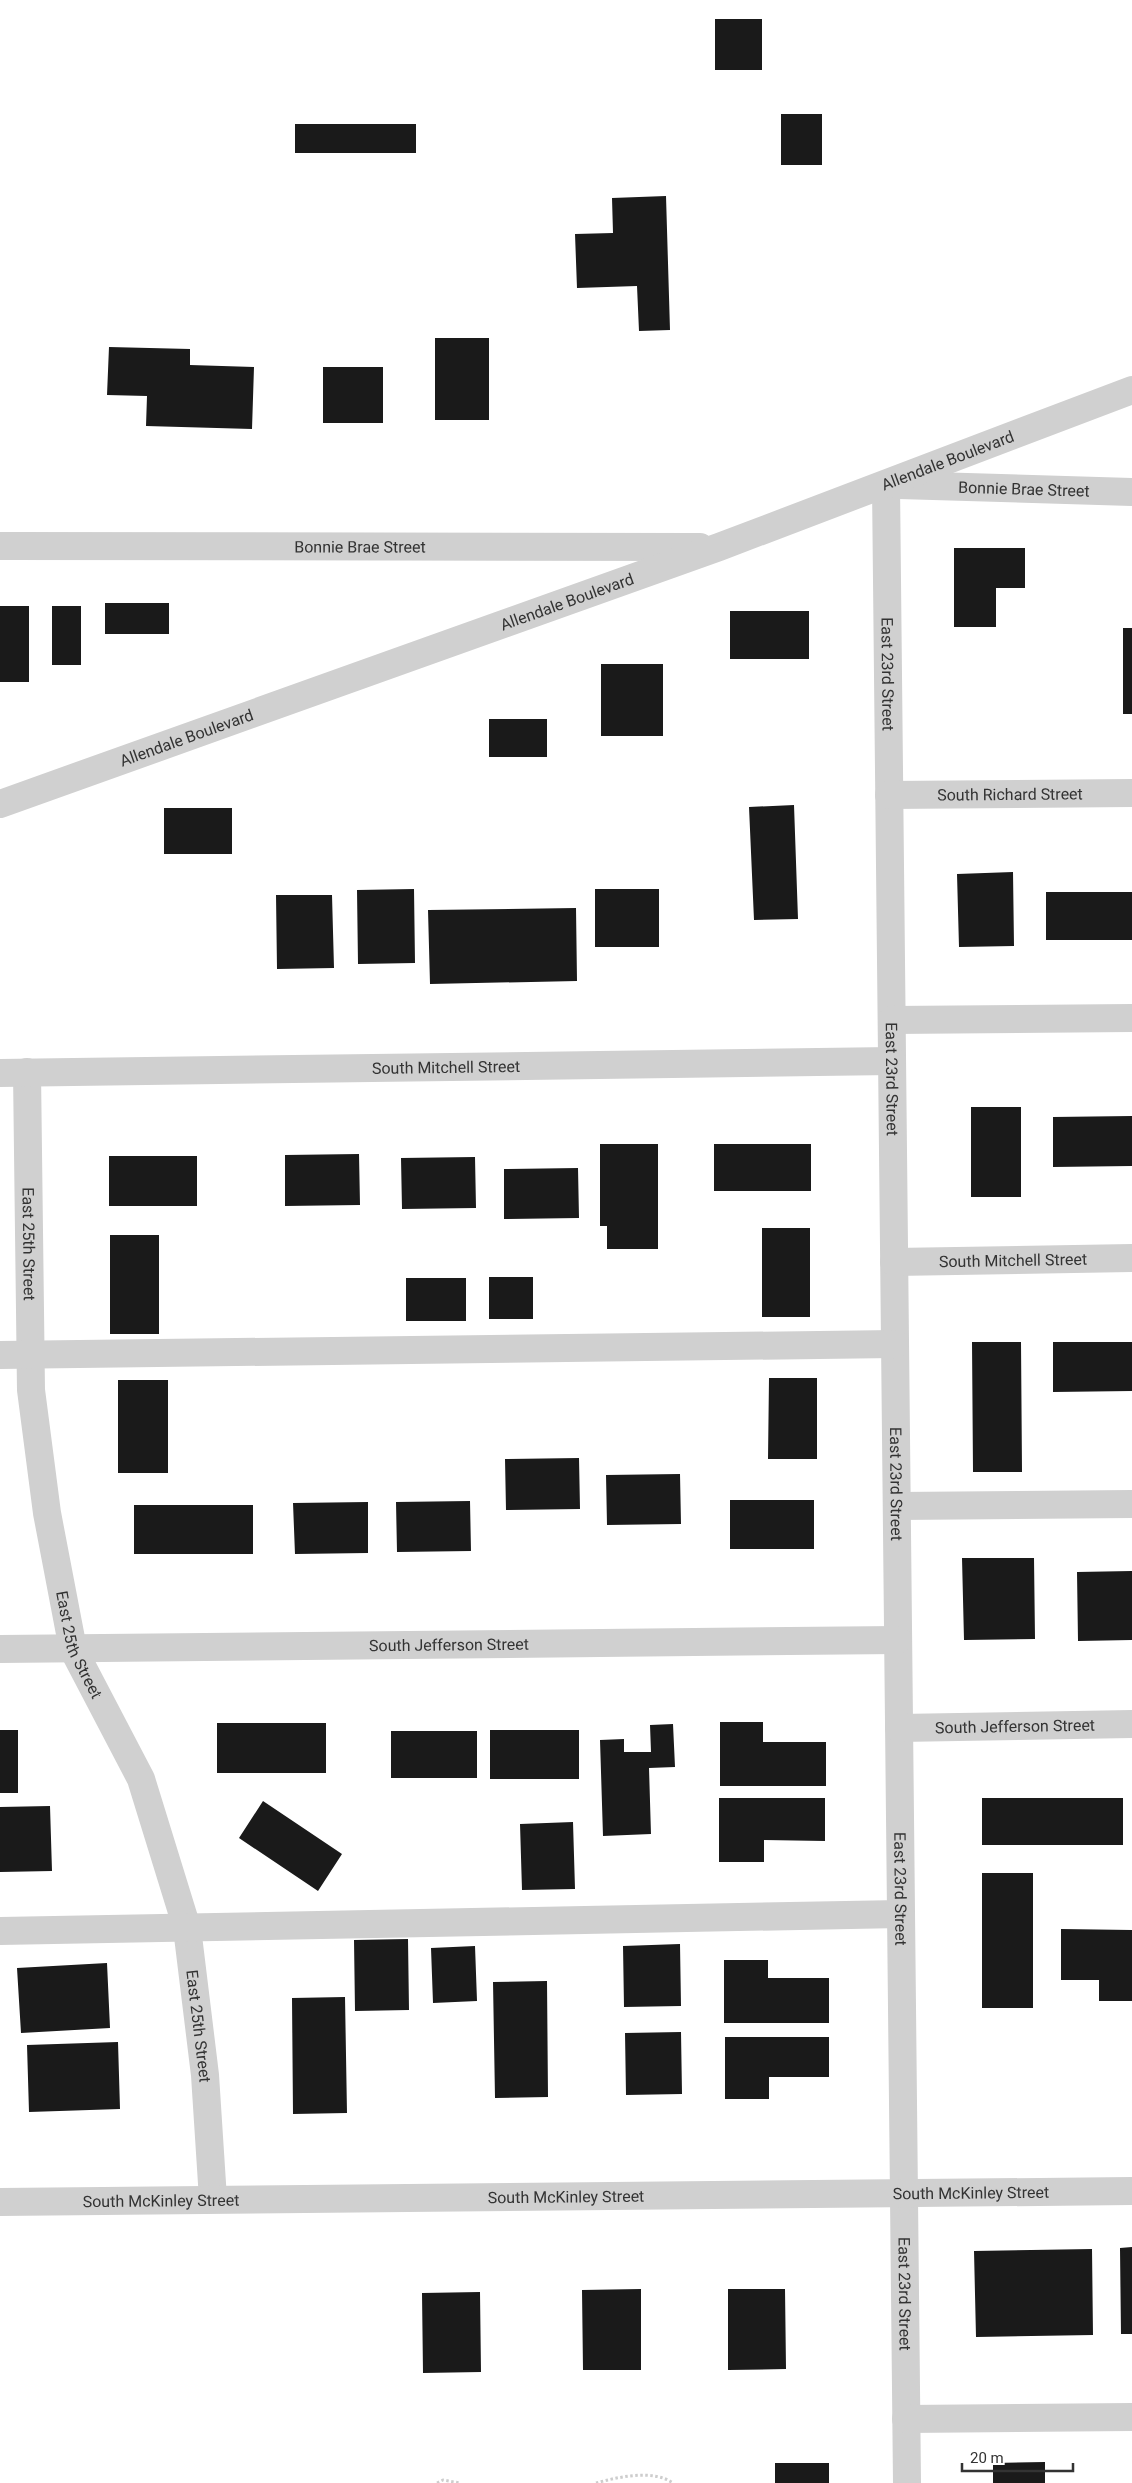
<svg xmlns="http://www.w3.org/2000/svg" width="1132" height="2483" viewBox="0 0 1132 2483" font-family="Roboto,sans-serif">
	<rect width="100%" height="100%" fill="#fff"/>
	<path fill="#1a1a1a" d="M715,19h47v51h-47z
		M781,114h41v51h-41z
		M295,124h121v29h-121z
		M666,196l4,134 -31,1 -2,-45 -60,2 -2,-54 38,-1 -1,-35z
		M435,338h54v82h-54z
		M109,347l81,2v16l64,2 -2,62 -106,-3 1,-30 -40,-1z
		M323,367h60v56h-60z
		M954,548h71v40h-29v39h-42z
		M105,603h64v31h-64z
		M0,606h29v76h-29z
		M52,606h29v59h-29z
		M730,611h79v48h-79z
		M1123,628h9v86h-9z
		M601,664h62v72h-62z
		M489,719h58v38h-58z
		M794,805l4,114 -44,1 -5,-113z
		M164,808h68v46h-68z
		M1013,872l1,74 -55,1 -2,-73z
		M414,889l1,74 -57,1 -1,-74z
		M595,889h64v58h-64z
		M1046,892h86v48h-86z
		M276,895h56l2,73 -57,1z
		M576,908l1,73 -147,3 -2,-74z
		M971,1107h50v90h-50z
		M1132,1116v50l-79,1v-50z
		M600,1144h58v105h-51v-23h-7z
		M714,1144h97v47h-97z
		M359,1154l1,51 -75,1v-51z
		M109,1156h88v50h-88z
		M475,1157l1,51 -74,1 -1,-51z
		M578,1168l1,50 -75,1v-50z
		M762,1228h48v89h-48z
		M110,1235h49v99h-49z
		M489,1277h44v42h-44z
		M406,1278h60v43h-60z
		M972,1342h49l1,130h-49z
		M1053,1342h79v49l-79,1z
		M769,1378h48v81h-49z
		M118,1380h50v93h-50z
		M579,1458l1,51 -74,1 -1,-51z
		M680,1474l1,50 -74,1 -1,-50z
		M730,1500h84v49h-84z
		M470,1501l1,50 -74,1 -1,-50z
		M368,1502v51l-73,1 -2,-51z
		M134,1505h119v49h-119z
		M962,1558h72l1,81 -71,1z
		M1132,1571v69l-54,1 -1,-69z
		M720,1722h43v20h63v44h-106z
		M217,1723h109v50h-109z
		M673,1724l2,43 -26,1 2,66 -48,2 -3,-96 24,-1v13h27l-1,-27z
		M0,1730h18v63h-18z
		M490,1730h89v49h-89z
		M391,1731h86v47h-86z
		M719,1798h106v43l-61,-1v22h-45z
		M982,1798h141v47h-141z
		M263,1801l79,53 -24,37 -79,-53z
		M50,1806l2,65 -52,1v-65z
		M573,1822l2,67 -53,1 -2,-66z
		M982,1873h51v135h-51z
		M1061,1929l71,1v71h-33v-21h-38z
		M408,1939l1,71 -54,1 -1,-71z
		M680,1944l1,62 -57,1 -1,-61z
		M475,1946l2,55 -44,2 -2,-55z
		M724,1960h44v18h61v45h-105z
		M107,1963l3,65 -89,5 -4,-65z
		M547,1981l1,116 -53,1 -2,-116z
		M345,1997l2,116 -54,1 -1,-116z
		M681,2032l1,62 -56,1 -1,-62z
		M725,2037h104v40h-60v22h-44z
		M118,2042l2,67 -91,3 -2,-67z
		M1132,2247v87h-11l-1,-86z
		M1092,2249l1,86 -117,2 -2,-86z
		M641,2289v81h-58l-1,-80z
		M728,2289h57l1,80 -58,1z
		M480,2292l1,80 -58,1 -1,-80z
		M1045,2462v21h-52v-20z
		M775,2463h54v20h-54z"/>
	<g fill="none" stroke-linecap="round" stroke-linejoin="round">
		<path stroke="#cdcdcd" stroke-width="3" stroke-dasharray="2.5 2.5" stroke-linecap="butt" d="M437,2483l6,-3 17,3
			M596,2483c22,-6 57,-14 77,0"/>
		<g stroke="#d0d0d0" stroke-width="28">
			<path id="s1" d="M886,485l21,1998"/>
			<path id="s2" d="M899,485l233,7"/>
			<path id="s3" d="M0,546l700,1"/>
			<path id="s4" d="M889,795l243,-2"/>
			<path id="s5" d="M0,804l719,-257 413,-157"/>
			<path d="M892,1020l240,-2"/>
			<path id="s6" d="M27,1072l4,318 16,123 26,136 68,130 46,149 18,147 8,124"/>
			<path id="s7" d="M0,1073l892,-12"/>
			<path id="s8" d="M894,1262l238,-4"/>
			<path d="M0,1355l895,-11"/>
			<path d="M897,1506l235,-2"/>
			<path id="s9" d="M0,1649l898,-9"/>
			<path id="s10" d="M899,1728l233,-4"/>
			<path d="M0,1931l901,-17"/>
			<path id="s11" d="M0,2202l1132,-11"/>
			<path d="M906,2419l226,-2"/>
		</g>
	</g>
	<g text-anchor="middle" stroke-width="5" stroke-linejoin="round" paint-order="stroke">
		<g font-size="16" fill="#333" stroke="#fff">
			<text dy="6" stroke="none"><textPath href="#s5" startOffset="1008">Allendale Boulevard</textPath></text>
			<text dy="6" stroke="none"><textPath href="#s2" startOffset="125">Bonnie Brae Street</textPath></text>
			<text dy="6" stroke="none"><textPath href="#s3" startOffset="360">Bonnie Brae Street</textPath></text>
			<text dy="6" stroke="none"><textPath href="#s5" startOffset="602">Allendale Boulevard</textPath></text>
			<text dy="6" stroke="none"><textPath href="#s1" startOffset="189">East 23rd Street</textPath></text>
			<text dy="6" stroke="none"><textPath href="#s5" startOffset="198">Allendale Boulevard</textPath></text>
			<text dy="6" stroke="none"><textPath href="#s4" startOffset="121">South Richard Street</textPath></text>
			<text dy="6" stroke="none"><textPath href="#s7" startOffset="446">South Mitchell Street</textPath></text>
			<text dy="6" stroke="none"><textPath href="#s1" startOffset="594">East 23rd Street</textPath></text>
			<text dy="6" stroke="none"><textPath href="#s6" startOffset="172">East 25th Street</textPath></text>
			<text dy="6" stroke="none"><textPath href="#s8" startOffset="119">South Mitchell Street</textPath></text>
			<text dy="6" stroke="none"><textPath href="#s1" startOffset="999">East 23rd Street</textPath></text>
			<text dy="6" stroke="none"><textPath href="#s6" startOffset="578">East 25th Street</textPath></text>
			<text dy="6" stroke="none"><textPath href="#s9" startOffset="449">South Jefferson Street</textPath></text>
			<text dy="6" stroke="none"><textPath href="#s10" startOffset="116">South Jefferson Street</textPath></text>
			<text dy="6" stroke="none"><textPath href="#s1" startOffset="1404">East 23rd Street</textPath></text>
			<text dy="6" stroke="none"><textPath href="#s6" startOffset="982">East 25th Street</textPath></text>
			<text dy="6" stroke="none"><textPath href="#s11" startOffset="971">South McKinley Street</textPath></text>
			<text dy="6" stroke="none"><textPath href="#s11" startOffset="566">South McKinley Street</textPath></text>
			<text dy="6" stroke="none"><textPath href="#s11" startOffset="161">South McKinley Street</textPath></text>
			<text dy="6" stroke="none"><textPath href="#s1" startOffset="1809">East 23rd Street</textPath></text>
		</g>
	</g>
	<path d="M962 2463v8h111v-8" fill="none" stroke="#333333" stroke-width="2.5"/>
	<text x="970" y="2463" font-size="15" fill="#333333" stroke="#ffffff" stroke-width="4" paint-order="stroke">20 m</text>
</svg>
